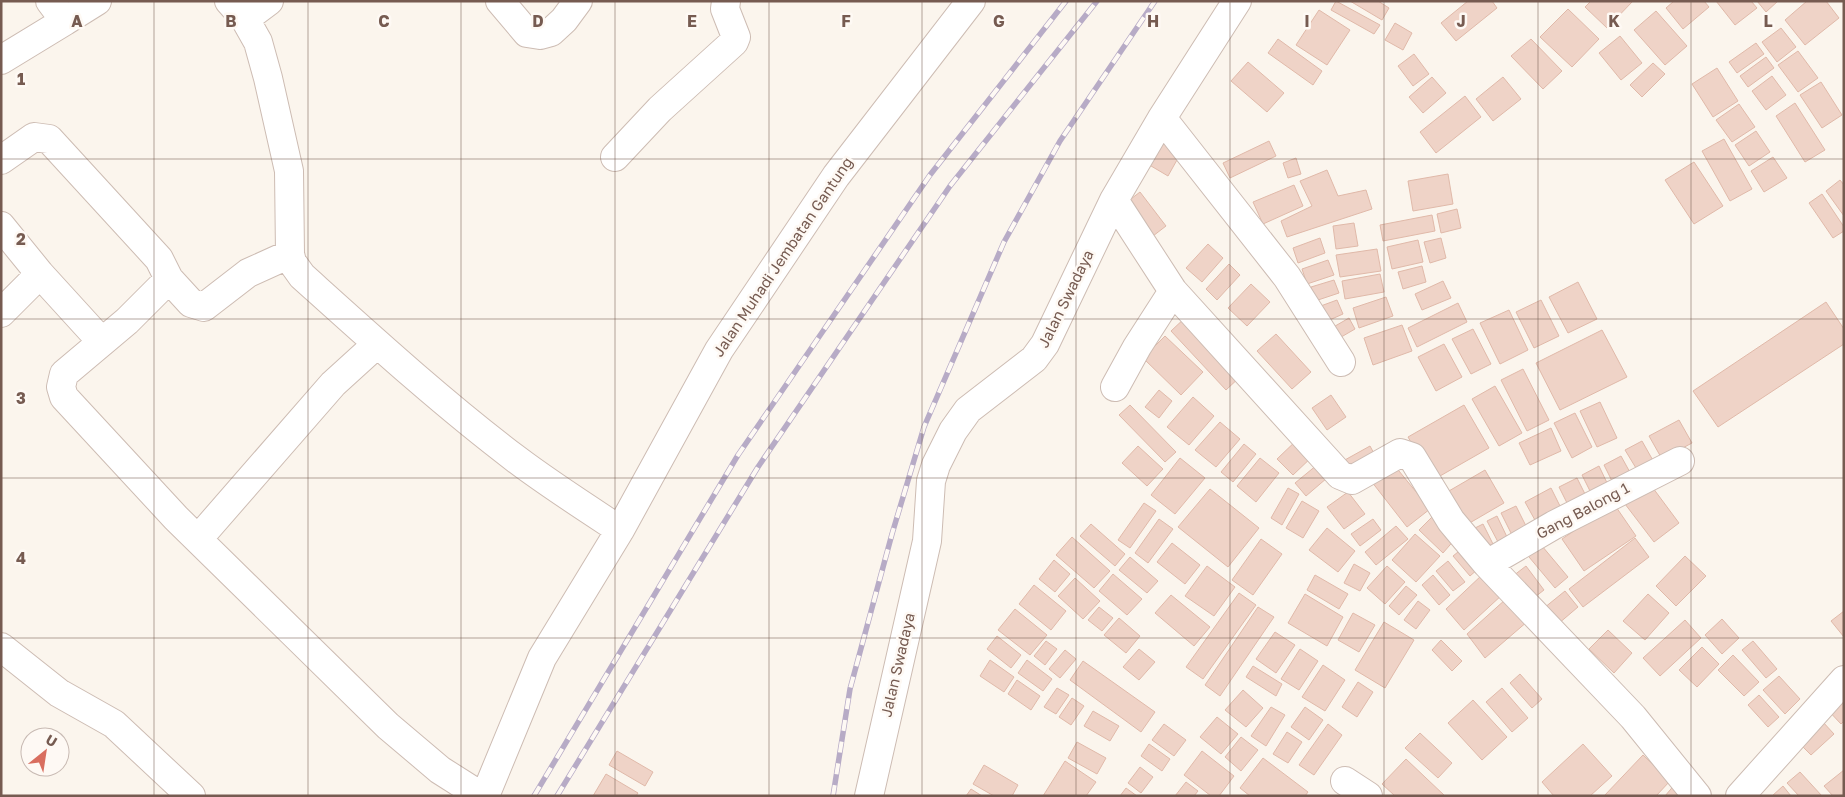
<svg xmlns="http://www.w3.org/2000/svg" width="1845" height="797" viewBox="0 0 1845 797" font-family="'Golos Text',sans-serif">
	<rect width="100%" height="100%" fill="#fbf5ed"/>
	<path fill="#efd3c7" stroke="#e0b9a9" d="M1336,1l44,24 -6,9 -43,-24z
		M1350,1h28l11,7 -7,12z
		M1468,1h24l5,7 -41,33 -15,-18z
		M1591,1h42l-26,27 -22,-21z
		M1674,1h30l5,6 -26,22 -17,-21z
		M1716,1h35l6,7 -22,17z
		M1757,1h21l-12,11z
		M1807,1h19l13,17 -34,27 -20,-25z
		M1568,9l31,30 -27,28 -32,-30z
		M1319,10l31,20 -23,35 -31,-20z
		M1656,11l31,35 -22,19 -31,-35z
		M1395,23l17,10 -9,17 -18,-10z
		M1781,28l15,19 -19,15 -15,-20z
		M1620,36l22,27 -21,17 -22,-27z
		M1278,39l44,32 -9,14 -45,-32z
		M1531,39l31,32 -19,18 -32,-33z
		M1756,43l8,11 -27,19 -8,-11z
		M1798,51l20,27 -20,14 -20,-27z
		M1414,54l15,20 -16,12 -15,-20z
		M1766,57l8,11 -26,19 -8,-11z
		M1248,62l36,31 -17,19 -36,-31z
		M1653,63l12,11 -23,23 -12,-12z
		M1717,68l21,33 -25,16 -21,-33z
		M1772,76l14,19 -20,15 -14,-19z
		M1432,77l14,16 -23,20 -14,-16z
		M1503,77l18,22 -28,22 -17,-22z
		M1821,82l21,33 -20,13 -22,-33z
		M1465,96l16,21 -45,36 -16,-21z
		M1795,103l30,47 -20,12 -29,-46z
		M1739,104l16,23 -23,15 -16,-22z
		M1756,131l14,21 -21,14 -14,-21z
		M1160,138l22,13 -14,25 -22,-13z
		M1724,139l28,50 -22,12 -28,-50z
		M1269,141l7,15 -46,22 -7,-15z
		M1773,157l14,21 -23,14 -13,-21z
		M1296,158l5,16 -13,4 -5,-15z
		M1694,162l29,44 -29,18 -29,-44z
		M1327,170l11,26 28,-6 6,19 -85,28 -6,-16 31,-15 -12,-25z
		M1448,174l5,30 -40,7 -5,-30z
		M1840,180l4,5v31l-18,-25z
		M1294,185l9,21 -40,18 -10,-22z
		M1140,192l26,34 -13,10 -26,-34z
		M1822,194l22,33v4l-11,7 -24,-35z
		M1457,209l4,19 -20,5 -4,-19z
		M1432,215l3,16 -52,10 -3,-16z
		M1354,223l4,23 -22,3 -3,-23z
		M1320,238l5,15 -27,10 -5,-15z
		M1441,238l5,20 -16,5 -6,-21z
		M1418,240l5,22 -31,7 -5,-22z
		M1208,244l15,14 -21,24 -16,-14z
		M1377,249l4,22 -41,6 -4,-22z
		M1328,260l6,15 -27,9 -5,-15z
		M1229,264l11,11 -23,25 -11,-11z
		M1422,266l4,16 -23,7 -5,-17z
		M1380,274l4,18 -39,7 -3,-18z
		M1334,280l5,13 -24,8 -4,-14z
		M1443,281l8,17 -29,12 -7,-16z
		M1578,282l19,37 -29,14 -19,-36z
		M1251,284l19,18 -23,24 -19,-18z
		M1386,297l7,19 -34,12 -6,-20z
		M1337,300l6,14 -18,8 -7,-15z
		M1541,300l18,36 -25,12 -18,-36z
		M1826,302l18,27v15l-126,83 -25,-36z
		M1458,303l9,19 -50,25 -9,-19z
		M1509,310l19,40 -28,14 -20,-41z
		M1187,316l55,59 -16,15 -55,-59z
		M1349,318l6,11 -19,11 -6,-11z
		M1402,325l10,26 -39,14 -9,-27z
		M1473,329l18,35 -20,10 -19,-35z
		M1602,330l25,47 -67,33 -24,-47z
		M1276,334l35,38 -19,17 -35,-38z
		M1165,336l38,36 -22,23 -38,-37z
		M1444,344l18,33 -26,14 -18,-34z
		M1523,369l26,51 -22,11 -26,-51z
		M1495,386l27,47 -23,13 -27,-47z
		M1159,390l13,11 -13,17 -14,-11z
		M1331,395l15,22 -19,13 -15,-22z
		M1193,397l21,19 -25,29 -22,-18z
		M1600,402l17,36 -20,9 -17,-36z
		M1130,405l46,47 -11,10 -46,-47z
		M1464,405l25,43 -56,32 -25,-43z
		M1575,413l17,34 -20,11 -18,-35z
		M1679,420l13,23 -30,16 -13,-23z
		M1220,422l20,17 -24,28 -21,-17z
		M1551,428l10,23 -31,14 -11,-22z
		M1300,437l15,17 -22,21 -16,-16z
		M1642,441l13,23 -16,9 -14,-23z
		M1244,444l12,10 -23,28 -12,-10z
		M1138,446l25,23 -16,17 -25,-23z
		M1370,446l7,13 -26,15 -8,-13z
		M1621,456l11,20 -18,9 -10,-20z
		M1180,458l25,20 -30,36 -24,-19z
		M1260,458l19,15 -23,29 -19,-16z
		M1323,460l11,12 -28,24 -11,-13z
		M1390,460l40,49 -23,18 -39,-50z
		M1599,466l10,21 -17,8 -10,-20z
		M1485,470l19,33 -43,25 -19,-33z
		M1577,478l9,18 -18,9 -9,-18z
		M1650,484l29,39 -25,19 -29,-38z
		M1288,488l11,6 -17,31 -11,-7z
		M1551,488l10,20 -25,14 -11,-20z
		M1210,489l49,39 -31,39 -50,-40z
		M1348,492l17,22 -21,15 -17,-22z
		M1302,501l17,10 -16,27 -17,-10z
		M1144,503l12,8 -26,37 -12,-8z
		M1614,504l22,32 -52,35 -22,-32z
		M1516,506l11,22 -15,7 -11,-22z
		M1433,516l23,22 -13,15 -24,-23z
		M1497,516l10,21 -9,5 -11,-21z
		M1159,519l14,10 -25,34 -13,-10z
		M1373,519l8,11 -21,16 -9,-12z
		M1091,524l34,30 -10,12 -35,-30z
		M1483,524l10,20 -11,7 -11,-21z
		M1396,526l12,13 -32,26 -11,-13z
		M1327,528l28,23 -17,21 -29,-22z
		M1415,534l25,22 -24,26 -24,-22z
		M1072,537l38,34 -16,17 -38,-33z
		M1635,538l14,19 -66,50 -14,-18z
		M1261,539l21,15 -29,41 -21,-15z
		M1537,540l31,37 -13,11 -31,-37z
		M1172,543l28,22 -15,19 -28,-22z
		M1463,548l16,20 -9,8 -17,-20z
		M1685,556l21,20 -30,30 -20,-20z
		M1130,557l28,24 -11,12 -28,-23z
		M1054,560l16,14 -15,18 -16,-13z
		M1448,561l17,21 -12,9 -17,-20z
		M1354,564l16,9 -10,18 -16,-8z
		M1207,566l28,21 -21,29 -29,-20z
		M1387,566l18,16 -20,22 -18,-16z
		M1526,566l18,24 -13,10 -18,-24z
		M1113,574l29,25 -15,16 -28,-24z
		M1483,574l20,20 -39,36 -18,-21z
		M1315,575l33,19 -9,15 -32,-19z
		M1433,575l17,20 -11,10 -17,-20z
		M1075,578l25,23 -17,18 -25,-23z
		M1034,585l32,26 -15,19 -32,-26z
		M1406,586l11,9 -18,20 -10,-9z
		M1565,591l13,16 -20,17 -14,-16z
		M1239,593l17,12 -53,74 -17,-12z
		M1305,594l38,23 -16,29 -39,-23z
		M1648,594l21,19 -24,27 -22,-19z
		M1171,595l39,32 -16,19 -39,-33z
		M1506,599l22,22 -43,37 -18,-24z
		M1418,601l12,9 -14,19 -12,-9z
		M1099,607l14,11 -11,13 -14,-11z
		M1258,607l16,10 -54,79 -15,-11z
		M1015,609l32,26 -17,20 -32,-25z
		M1844,611v26l-13,-16z
		M1353,613l22,12 -16,27 -21,-12z
		M1119,618l21,18 -14,17 -22,-18z
		M1722,619l17,19 -17,16 -17,-19z
		M1685,620l16,18 -41,38 -17,-18z
		M1384,622l30,18 -29,48 -30,-18z
		M1608,630l24,23 -18,20 -25,-24z
		M1275,632l20,13 -19,28 -20,-14z
		M997,636l24,19 -10,13 -24,-19z
		M1441,640l21,21 -10,10 -20,-21z
		M1046,641l11,8 -12,16 -11,-9z
		M1753,641l24,28 -11,9 -24,-28z
		M1702,647l17,17 -22,23 -18,-17z
		M1139,649l16,13 -16,18 -16,-13z
		M1300,649l18,12 -19,29 -18,-11z
		M1065,650l11,9 -16,19 -11,-9z
		M1733,655l26,27 -15,14 -26,-26z
		M990,660l24,17 -10,15 -24,-16z
		M1027,660l25,19 -9,12 -25,-18z
		M1083,661l72,51 -14,20 -71,-52z
		M1323,665l22,15 -20,31 -23,-14z
		M1253,666l29,18 -6,12 -30,-19z
		M1520,674l22,25 -10,9 -22,-25z
		M1779,676l21,23 -15,15 -22,-24z
		M1017,680l23,16 -9,14 -23,-16z
		M1358,682l15,10 -16,25 -15,-10z
		M1057,688l12,7 -13,19 -12,-7z
		M1502,688l26,30 -16,14 -26,-30z
		M1243,690l20,18 -17,19 -21,-17z
		M1759,695l20,22 -11,10 -20,-22z
		M1839,696l5,6v19l-3,3 -15,-16z
		M1072,698l12,8 -13,19 -12,-8z
		M1473,700l34,37 -25,23 -34,-37z
		M1271,707l14,8 -19,31 -15,-10z
		M1305,707l18,13 -14,20 -18,-13z
		M1093,711l26,15 -9,15 -26,-15z
		M1217,717l21,17 -17,20 -21,-17z
		M1822,721l12,13 -23,21 -13,-13z
		M1164,724l22,16 -12,16 -22,-16z
		M1328,724l14,11 -28,40 -15,-10z
		M1287,732l15,10 -14,21 -15,-9z
		M1420,733l32,30 -14,15 -33,-30z
		M1241,737l17,13 -17,21 -16,-14z
		M1077,742l29,16 -9,16 -29,-16z
		M1149,744l21,15 -8,12 -21,-15z
		M1583,744l29,32 -22,20h-36l-12,-14z
		M617,751l36,21 -8,14 -36,-21z
		M1202,751l32,25 -15,20h-8l-27,-21z
		M1643,755l27,26 -14,15h-52z
		M1263,758l45,34 -3,4h-55l-10,-8z
		M1406,759l39,37h-50l-13,-12z
		M1065,761l31,21 -10,14h-43z
		M984,765l34,20 -6,11h-18l-21,-12z
		M1140,767l13,10 -12,16 -13,-10z
		M1844,770v25l-11,1 -9,-10z
		M1800,772l22,24h-23l-12,-13z
		M606,774l32,19 -2,3h-43z
		M1186,782l12,9 -4,5h-19z
		M1676,783l15,13h-26z
		M1783,786l8,10h-19z
		M1126,788l11,8h-17z
		M971,789l11,7h-16z"/>
	<g fill="none" stroke-linecap="round" stroke-linejoin="round">
		<g stroke="#cdbcb3" stroke-width="30">
			<path id="street" d="M229,1l16,18
				M269,1l-24,18 13,23 10,36 21,93 1,83 2,8 10,14c70,63 139,126 214,183 33,25 69,48 104,71
				M500,1l27,32 13,2 11,-3 13,-12 14,-19
				M65,21l32,-20
				M1,60l64,-39 -15,-20
				M1162,118l125,159 54,85
				M615,157l45,-48 74,-67 2,-5 -11,-28 1,-8
				M1,160l33,-23 15,2 110,120 10,20 -42,42 -63,53 -3,13 3,10 112,121 212,208 52,44 41,26
				M1114,200l59,91 167,184 12,5 48,-27 12,4 39,64 36,43 146,153 64,79
				M1,226l39,48 62,68
				M169,279l22,24 13,4 44,-34 42,-19
				M1,313l39,-39
				M1115,387l22,-40 36,-56
				M198,539l135,-155 44,-40
				M1487,564l67,-39 126,-64
				M1,647l58,46 55,31 77,72
				M1345,781l23,15
				M485,796l57,-138 78,-128 99,-180 117,-174 135,-175
				M869,796l58,-255 4,-60 5,-16 17,-34 15,-21 66,-51 11,-15 69,-144 48,-82 75,-117
				M1740,796l104,-116"/>
		</g>
		<use href="#street" stroke="#fff" stroke-width="28"/>
		<g stroke="#b7abc6" stroke-width="5.5">
			<path id="rail" d="M534,796l204,-341 192,-280 136,-174
				M557,796l201,-329 192,-281 147,-185
				M833,796l17,-107 42,-155 32,-107 80,-185 56,-101 95,-140"/>
		</g>
		<use href="#rail" stroke="#fef9f4" stroke-width="4" stroke-dasharray="11" stroke-linecap="butt"/>
	</g>
	<path fill="none" stroke="#765b51" stroke-width="1" stroke-opacity="0.55" d="M154,1v795M308,1v795M461,1v795M615,1v795M769,1v795M922,1v795M1076,1v795M1230,1v795M1384,1v795M1538,1v795M1691,1v795M1,159h1843M1,319h1843M1,478h1843M1,638h1843"/>
	<g text-anchor="middle" stroke-width="5" stroke-linejoin="round" paint-order="stroke">
		<g font-size="15" fill="#765b51" stroke="#fef9f4">
			<text transform="translate(783 257) rotate(-56)" y="5">Jalan Muhadi Jembatan Gantung</text>
			<text transform="translate(1066 299) rotate(-64)" y="5">Jalan Swadaya</text>
			<text transform="translate(1583 511) rotate(-28)" y="5">Gang Balong 1</text>
			<text transform="translate(898 665) rotate(-77)" y="5">Jalan Swadaya</text>
		</g>
	</g>
	<g font-size="16" text-anchor="middle" font-weight="bold" fill="#765b51" stroke="#fef9f4" stroke-width="5" stroke-linejoin="round" paint-order="stroke">
		<text x="77" y="27">A</text>
		<text x="231" y="27">B</text>
		<text x="384" y="27">C</text>
		<text x="538" y="27">D</text>
		<text x="692" y="27">E</text>
		<text x="846" y="27">F</text>
		<text x="999" y="27">G</text>
		<text x="1153" y="27">H</text>
		<text x="1307" y="27">I</text>
		<text x="1461" y="27">J</text>
		<text x="1614" y="27">K</text>
		<text x="1768" y="27">L</text>
		<text x="21" y="85">1</text>
		<text x="21" y="245">2</text>
		<text x="21" y="404">3</text>
		<text x="21" y="564">4</text>
	</g>
	<rect width="1845" height="797" fill="none" stroke="#765b51" stroke-width="5"/>
	<g transform="translate(45 752) rotate(30)"><circle r="24" fill="#fef9f4" stroke="#c8bab3"/>
	<path d="M0-4L9 19L0 12L-9 19Z" fill="#d96e5f"/>
	<text y="-8" font-size="14" font-weight="bold" text-anchor="middle" fill="#765b51">U</text>
	</g>
</svg>
